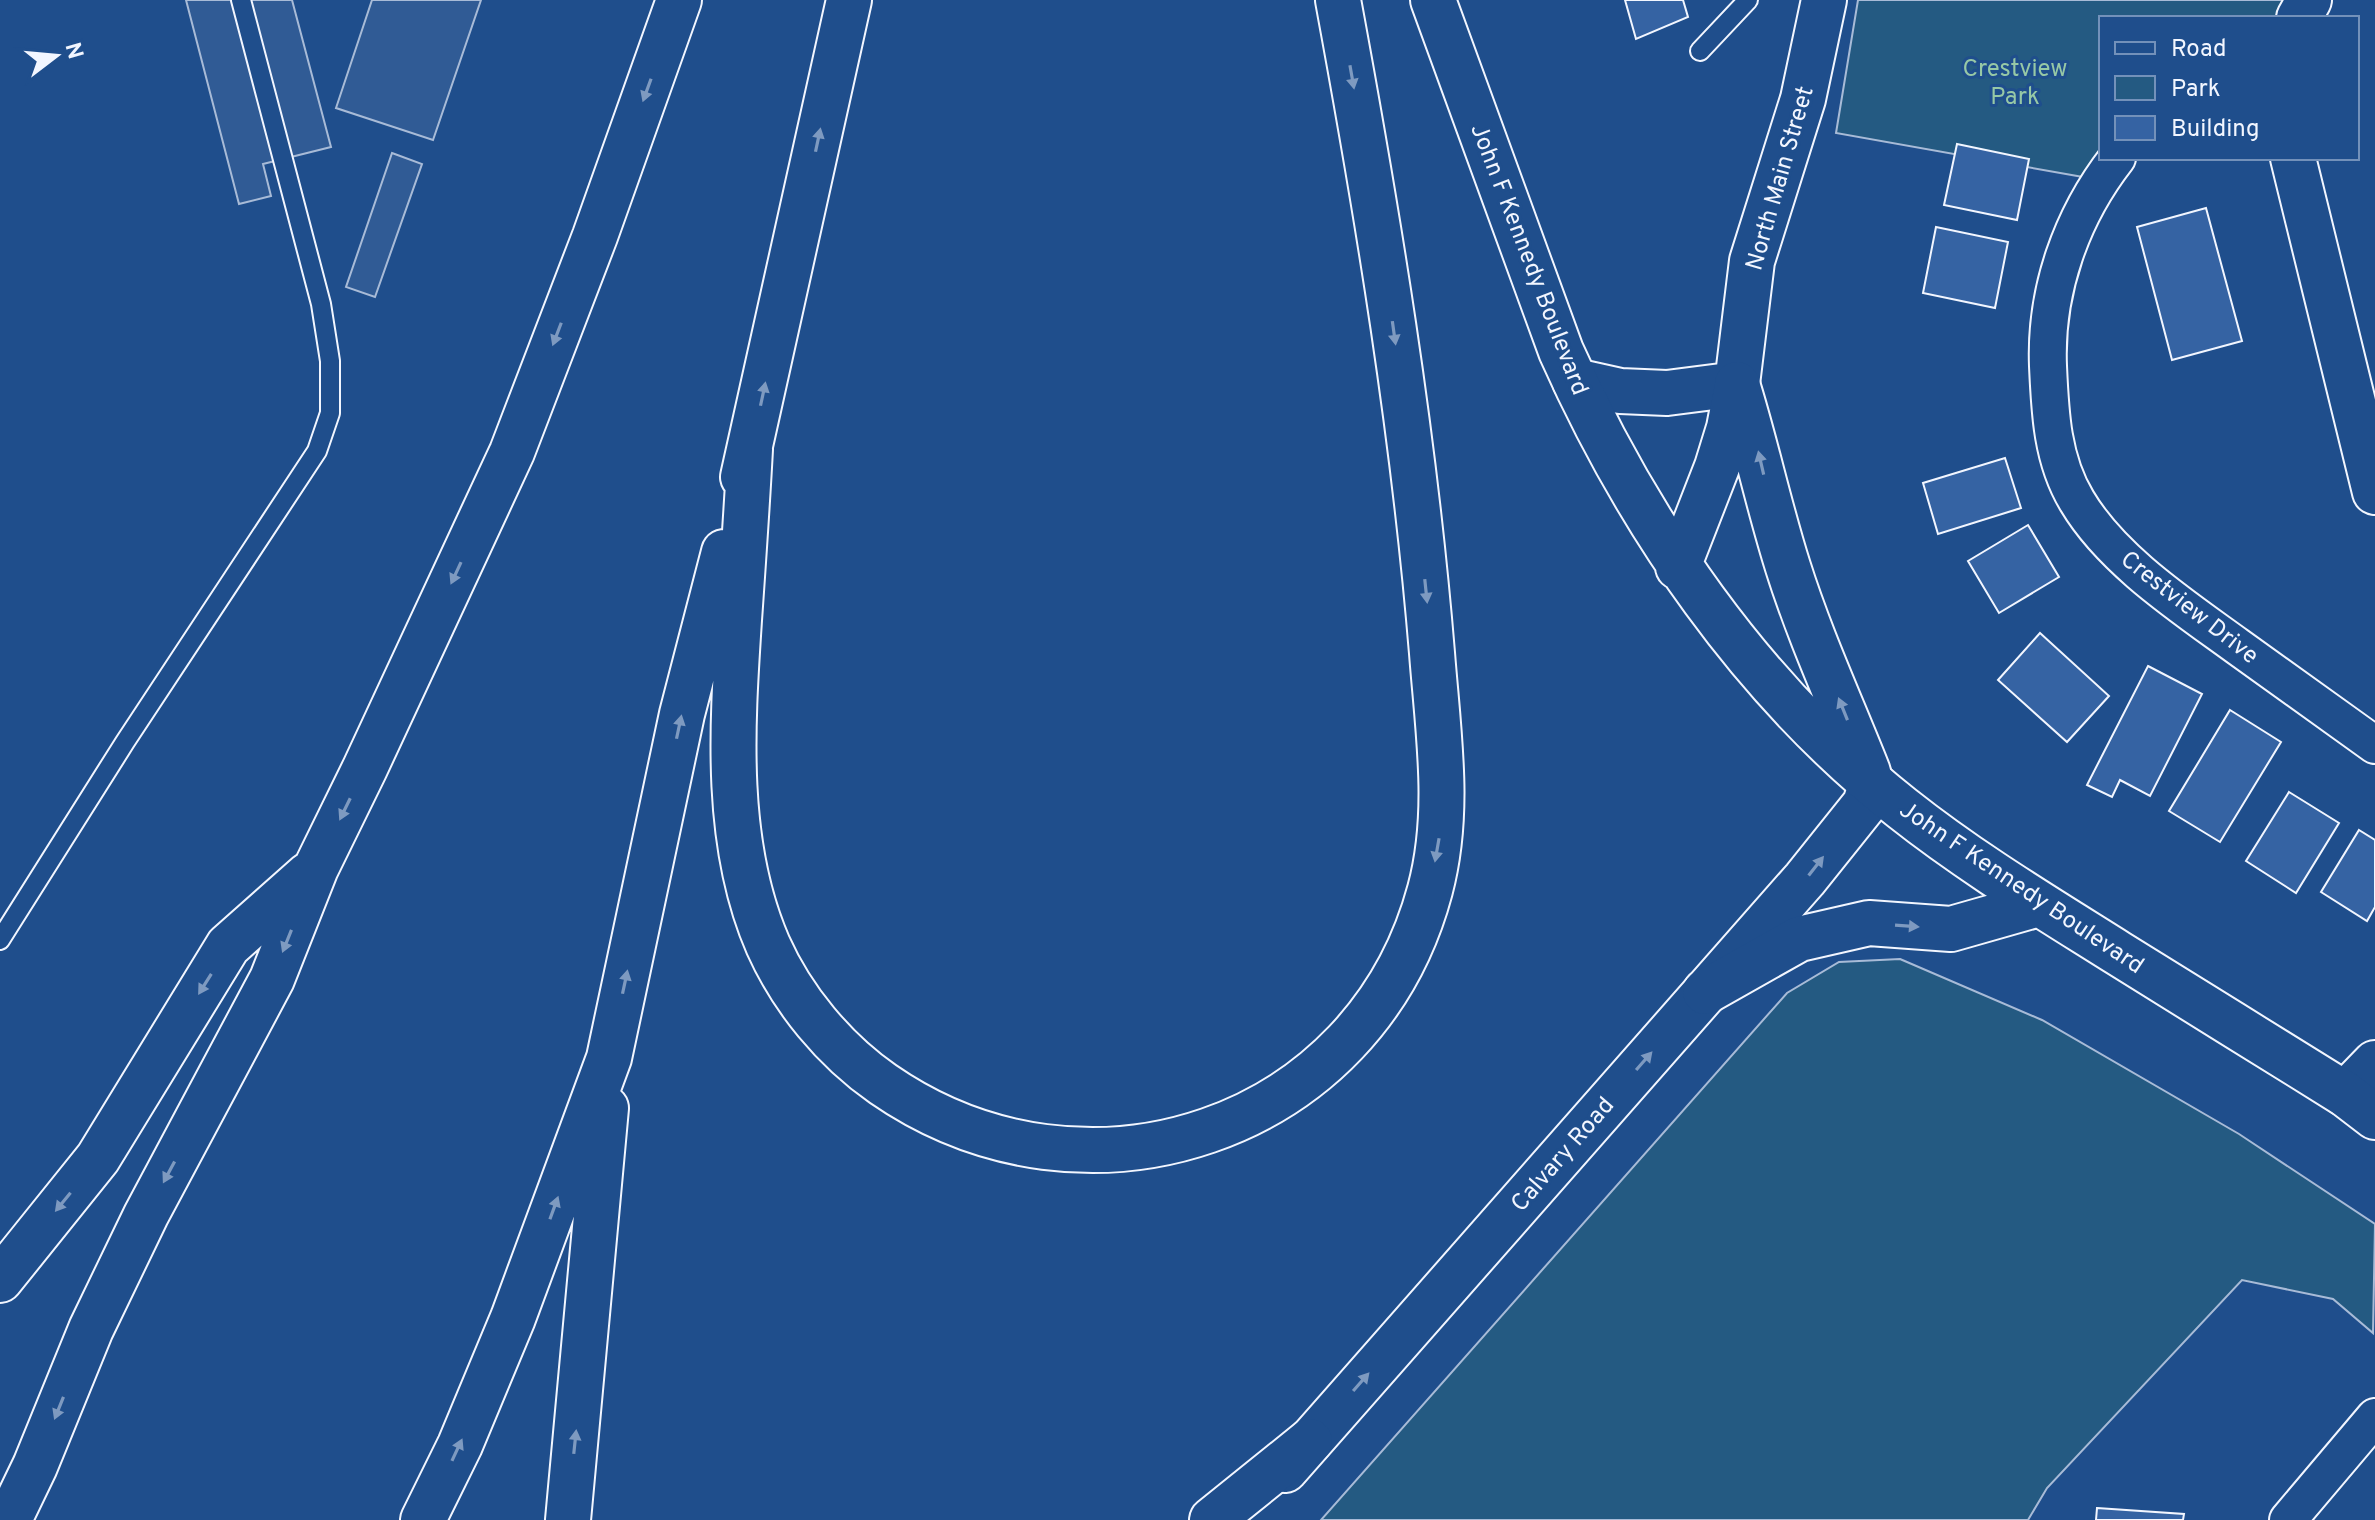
<svg xmlns="http://www.w3.org/2000/svg" width="2375" height="1520" viewBox="0 0 2375 1520" font-family="Overpass,sans-serif">
	<rect width="100%" height="100%" fill="#1f4e8c"/>
	<path fill="#245a82" stroke="#a8bbd7" stroke-width="2" d="M1858,0h449l-26,18h-180l-1,162 -264,-47z
		M1900,959l142,61 197,114 136,90 -2,109 -40,-34 -91,-19 -195,208 -19,32h-707l466,-527 52,-31z"/>
	<path fill="#305b95" stroke="#a8bbd7" stroke-width="2" d="M186,0h106l39,147 -68,17 8,32 -32,8z
		M372,0h109l-48,140 -97,-32z
		M392,153l30,11 -47,133 -29,-10z"/>
	<path fill="#3563a3" stroke="#f2f6ff" stroke-width="2" d="M1625,0h58l5,17 -52,22z
		M1957,144l72,15 -12,61 -73,-15z
		M2206,208l36,133 -70,19 -35,-133z
		M1936,227l72,15 -13,66 -72,-15z
		M2005,458l16,50 -83,26 -15,-51z
		M2028,525l31,52 -60,36 -31,-52z
		M2040,633l69,63 -42,46 -69,-62z
		M2148,666l54,28 -52,102 -30,-16 -8,17 -25,-12z
		M2230,710l51,32 -61,100 -51,-31z
		M2289,792l50,31 -43,70 -50,-32z
		M2359,830l16,10v67l-8,14 -46,-29z
		M2097,1508l87,6 -1,6h-87z"/>
	<g fill="none" stroke-linecap="round" stroke-linejoin="round">
		<g stroke="#f2f6ff" stroke-width="22">
			<path id="service" d="M1700,51l48,-51
				M0,940l125,-198 192,-291 13,-38v-52l-9,-57 -80,-304"/>
		</g>
		<g stroke="#f2f6ff" stroke-width="40">
			<path id="minor" d="M2117,158c-46,59 -72,133 -69,208 2,46 4,94 29,135 35,59 105,105 160,145 46,33 92,66 138,99
				M2288,1520l87,-103"/>
		</g>
		<g stroke="#f2f6ff" stroke-width="48">
			<path id="tertiary" d="M2299,18l10,-18
				M2293,158l82,334
				M2345,1094l30,-31"/>
		</g>
		<g stroke="#f2f6ff" stroke-width="48">
			<path id="secondary" d="M1575,381l45,10 47,2 70,-9 15,-123 51,-162 21,-99
				M1285,1470l520,-591 60,-75 7,-22"/>
		</g>
		<g stroke="#f2f6ff" stroke-width="48">
			<path id="primary" d="M1433,0l128,351c77,173 191,339 341,457 68,54 143,99 216,145 76,47 151,94 227,141l30,23
				M1737,384c19,61 32,123 51,183 22,70 53,137 80,205
				M1678,567l39,-100 12,-39 8,-42
				M1705,992l94,-53 70,-16 82,6 88,-25"/>
		</g>
		<g stroke="#f2f6ff" stroke-width="48">
			<path id="motorway" d="M750,449c-3,57 -7,114 -11,171 -7,107 -15,224 29,325 24,54 66,105 115,139 202,140 482,49 547,-194 21,-78 8,-158 2,-237 -18,-219 -54,-437 -94,-653
				M743,477l106,-477
				M0,1280l98,-122 130,-212 80,-71
				M9,1520l26,-54 56,-137 55,-114 126,-236 44,-111 49,-100 147,-316 83,-216 84,-236
				M423,1520l37,-75 53,-127 96,-260 73,-344 42,-162
				M568,1520l38,-412
				M1212,1520l98,-79"/>
		</g>
		<use href="#service" stroke="#1f4e8c" stroke-width="18"/>
		<use href="#minor" stroke="#1f4e8c" stroke-width="36"/>
		<use href="#tertiary" stroke="#1f4e8c" stroke-width="44"/>
		<use href="#secondary" stroke="#1f4e8c" stroke-width="44"/>
		<use href="#primary" stroke="#1f4e8c" stroke-width="44"/>
		<use href="#motorway" stroke="#1f4e8c" stroke-width="44"/>
	</g>
	<defs><path id="oneway-solid" d="M-6-.8H1V-3.2L6.5 0L1 3.2V.8H-6Z" transform="scale(2)"/></defs>
	<g fill="#7e9ac0">
		<use href="#oneway-solid" transform="translate(1352 77) rotate(80)"/>
		<use href="#oneway-solid" transform="translate(647 90) rotate(110)"/>
		<use href="#oneway-solid" transform="translate(818 140) rotate(-78)"/>
		<use href="#oneway-solid" transform="translate(1394 333) rotate(82)"/>
		<use href="#oneway-solid" transform="translate(557 334) rotate(111)"/>
		<use href="#oneway-solid" transform="translate(763 394) rotate(-78)"/>
		<use href="#oneway-solid" transform="translate(1761 463) rotate(-103)"/>
		<use href="#oneway-solid" transform="translate(456 573) rotate(115)"/>
		<use href="#oneway-solid" transform="translate(1426 591) rotate(84)"/>
		<use href="#oneway-solid" transform="translate(1843 709) rotate(-112)"/>
		<use href="#oneway-solid" transform="translate(679 727) rotate(-78)"/>
		<use href="#oneway-solid" transform="translate(345 809) rotate(116)"/>
		<use href="#oneway-solid" transform="translate(1437 850) rotate(100)"/>
		<use href="#oneway-solid" transform="translate(1816 866) rotate(-52)"/>
		<use href="#oneway-solid" transform="translate(1907 926) rotate(4)"/>
		<use href="#oneway-solid" transform="translate(287 941) rotate(112)"/>
		<use href="#oneway-solid" transform="translate(625 982) rotate(-78)"/>
		<use href="#oneway-solid" transform="translate(205 984) rotate(122)"/>
		<use href="#oneway-solid" transform="translate(1644 1061) rotate(-49)"/>
		<use href="#oneway-solid" transform="translate(169 1172) rotate(118)"/>
		<use href="#oneway-solid" transform="translate(63 1202) rotate(129)"/>
		<use href="#oneway-solid" transform="translate(554 1208) rotate(-70)"/>
		<use href="#oneway-solid" transform="translate(1361 1382) rotate(-49)"/>
		<use href="#oneway-solid" transform="translate(59 1408) rotate(112)"/>
		<use href="#oneway-solid" transform="translate(575 1442) rotate(-84)"/>
		<use href="#oneway-solid" transform="translate(457 1450) rotate(-65)"/>
	</g>
	<g text-anchor="middle" stroke-width="6" stroke-linejoin="round" paint-order="stroke">
		<g font-size="24" fill="#97c8a6" stroke="#1f4e8c">
			<text x="2015" y="76">Crestview<tspan x="2015" dy="28">Park</tspan></text>
		</g>
		<g font-size="24" fill="#f2f6ff" stroke="#1f4e8c">
			<text transform="translate(1779 178) rotate(-74)" y="8">North Main Street</text>
			<text transform="translate(1530 259) rotate(69)" y="8">John F Kennedy Boulevard</text>
			<text transform="translate(2190 607) rotate(38)" y="8">Crestview Drive</text>
			<text transform="translate(2022 887) rotate(34)" y="8">John F Kennedy Boulevard</text>
			<text transform="translate(1562 1154) rotate(-49)" y="8">Calvary Road</text>
		</g>
	</g>
	<rect x="2099" y="16" width="260" height="144" fill="#1f4e8c" stroke="#7391ba" stroke-width="2"/>
	<rect x="2115" y="42" width="40" height="12" fill="#1f4e8c" stroke="#7391ba" stroke-width="2"/>
	<text x="2171" y="56" font-size="24" fill="#f2f6ff">Road</text>
	<rect x="2115" y="76" width="40" height="24" fill="#245a82" stroke="#7391ba" stroke-width="2"/>
	<text x="2171" y="96" font-size="24" fill="#f2f6ff">Park</text>
	<rect x="2115" y="116" width="40" height="24" fill="#3563a3" stroke="#7391ba" stroke-width="2"/>
	<text x="2171" y="136" font-size="24" fill="#f2f6ff">Building</text>
	<g transform="translate(56 56) rotate(74)" stroke="#1f4e8c" stroke-width="6" paint-order="stroke">
	<path d="M0-6L14 30L0 20L-14 30Z" fill="#f2f6ff"/>
	<text y="-12" font-size="22" font-weight="bold" text-anchor="middle" fill="#f2f6ff">N</text>
	</g>
</svg>
